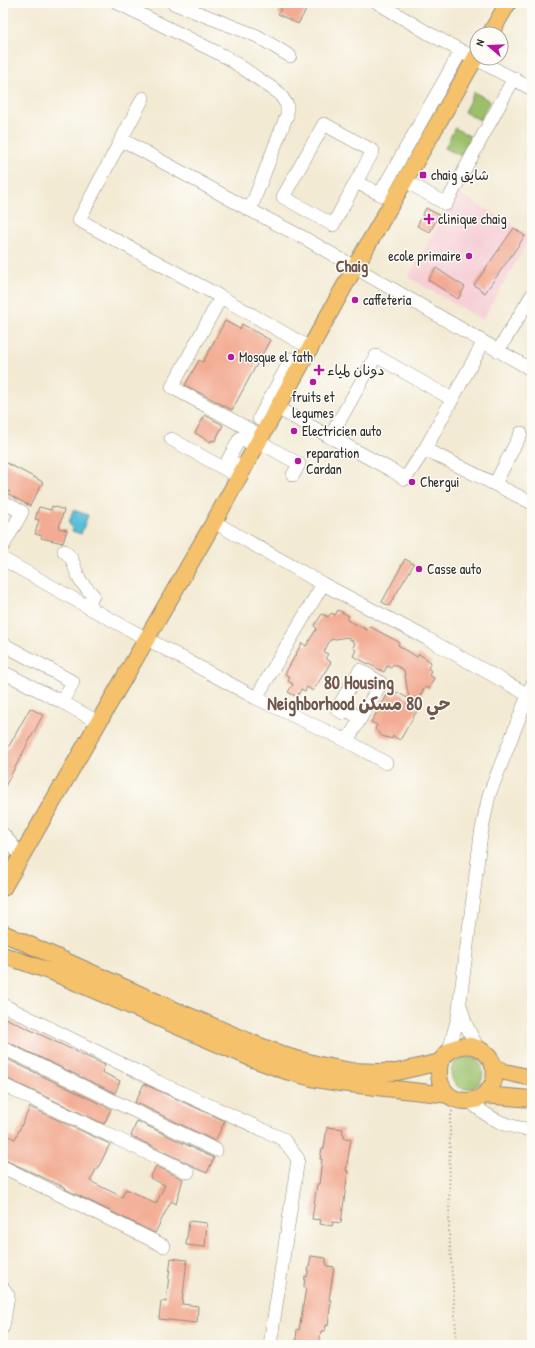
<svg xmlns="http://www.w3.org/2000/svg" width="535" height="1348" viewBox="0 0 535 1348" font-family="'Patrick Hand','Playpen Sans Arabic',sans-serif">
	<rect width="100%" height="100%" fill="#fdfcf7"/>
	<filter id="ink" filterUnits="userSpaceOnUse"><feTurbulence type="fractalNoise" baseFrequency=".025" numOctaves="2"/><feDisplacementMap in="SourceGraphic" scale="8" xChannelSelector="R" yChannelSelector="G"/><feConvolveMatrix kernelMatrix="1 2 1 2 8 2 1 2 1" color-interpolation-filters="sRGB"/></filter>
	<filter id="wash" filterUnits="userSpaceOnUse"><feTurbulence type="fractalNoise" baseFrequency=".012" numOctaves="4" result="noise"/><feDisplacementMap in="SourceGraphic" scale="16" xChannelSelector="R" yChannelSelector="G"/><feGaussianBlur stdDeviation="0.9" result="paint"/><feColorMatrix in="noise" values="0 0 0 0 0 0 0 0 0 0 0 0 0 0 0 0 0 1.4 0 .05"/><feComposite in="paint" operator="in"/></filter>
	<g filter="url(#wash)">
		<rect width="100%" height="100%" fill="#f3ead3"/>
		<path fill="#f6cfd7" d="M457,192l74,44 -49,84 -74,-43z"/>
		<path fill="#9bc06a" stroke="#63764a" d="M474,92l16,9 -10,19 -16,-8z
			M455,128l16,9 -10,19 -16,-8z
			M451 1073a16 16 0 1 1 32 0a16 16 0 1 1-32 0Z"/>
		<path fill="#5abed8" stroke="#427482" d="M73,510l15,5 -7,19 -9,-3v-3l-3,-5z"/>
		<g id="blocks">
			<path fill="#f3ab93" d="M284,3h26l-12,21 -20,-10z
				M426,208l13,7 -9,17 -13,-6z
				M514,228l11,8 -40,57 -11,-8z
				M436,268l29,19 -7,12 -30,-19z
				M225,321l15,8 2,-5 28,16 -38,70 -47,-25 14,-25 4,2z
				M205,415l18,10 -8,16 -3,-1 -1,2 -16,-9z
				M3,461l40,21 -13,24 -22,-12 2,-2 -7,-4z
				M52,506l12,4 -5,18 8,2 -4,13 -22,-5 1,-2 -7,-2 4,-14 -4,-1 4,-12 12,3z
				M405,559l9,5 -25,42 -7,-4z
				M338,610l11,6 -2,4 20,10 2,-4 9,5 21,11 -1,3 19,12 2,-3 12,8 -3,6 3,3 -2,4 5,3 -5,11 -4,-2 -11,20 4,2 -18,31 -7,-4 -1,3 -10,-3 -7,-7 2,-4 -6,-3 18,-30 6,4 2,-4 12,7 -5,-29 -11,-6 -2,4 -4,-2 -3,6 -31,-16 3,-6 -3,-2 2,-5 -8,-6 -17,3 -6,12 4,2 -3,4 6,4 -18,29 -6,-4 -2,4 -4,-2 -4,8 -9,-5 5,-8 -5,-3 2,-4 -5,-3 17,-31 4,3 11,-18 -3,-2 8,-12 6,3 3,-4 4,2z
				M30,708l13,7 -40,75v-33z
				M3,1017l102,48 -3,7 18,9 -5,12 -112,-53z
				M3,1057l108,52 -7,15 -101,-47z
				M144,1084l81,37 -10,20 -80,-39z
				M30,1107l80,37 -11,22h-1l-8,15 32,16 4,-8 30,15 9,-19 -15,-7 6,-12 27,13 -7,25 -5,-3 -16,32 -90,-44 1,-1 -63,-29v-16l4,-8 8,4z
				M137,1121l77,37 -7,15 -12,-5 -4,-3 -60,-29z
				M327,1127l16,2 -1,5h2v4l7,1 -5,32h2l-7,52 -8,-1 -1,4 -12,-2 1,-4 -9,-1 5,-35h2l3,-25h-2l2,-11h2z
				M189,1221l18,2 -2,24 -19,-2z
				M311,1256l15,2v5h1v3l7,1 -5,33h2l-3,26 -2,-1 -1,6h-4l-2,14h-22l1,-4 -2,-1 1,-11 2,1 7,-42 -2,-1 1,-11 2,1z
				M171,1258l16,2 -5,44 16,2 -1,17 -38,-4 2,-18 5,1z"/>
		</g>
	</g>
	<g filter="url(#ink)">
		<use href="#blocks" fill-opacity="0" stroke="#8f8a7f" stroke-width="1"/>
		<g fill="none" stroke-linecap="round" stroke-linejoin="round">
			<g stroke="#8f8a7f" stroke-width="14">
				<path id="minor" d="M118,3l110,55 51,35 8,12v10l-37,95
					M173,3l84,33 33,20
					M378,3l50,30 104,56
					M143,98l-64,122 142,77 89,51
					M121,139l129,71 56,29 226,131
					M404,180l42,24 68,-126
					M356,182l-23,43 -50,-28 41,-73 49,27 -17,31 24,12
					M387,197l-7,-3 81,-143
					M221,297l-49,90 89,49
					M498,351l34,-56
					M277,408l116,63 12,8 20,-30 58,-106
					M268,424l-9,-5 32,-60 10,6
					M330,437l46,-81 76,43
					M171,439l68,38
					M258,441l41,23 -6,11
					M425,449l107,54
					M243,468l-15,-8 12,-22 15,9
					M495,484l26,-51
					M3,502l19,10 -19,34
					M214,522l109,62 103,54 106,59
					M64,551c12,9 9,17 16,29 3,5 8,10 13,15l-5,12
					M3,559l85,48 168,91 91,43 39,22
					M3,644l70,38 -11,20 36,20
					M3,672l59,30
					M256,698l67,-114
					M347,741l34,-58 -21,-13 -23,39 6,4 2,-4 15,9
					M3,834l18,22
					M3,1005l155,77 125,57 15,20 -28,186
					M461,1008l5,17 11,22
					M3,1048l213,102
					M449,1051l9,-34 23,-183 8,-39 43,-110
					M3,1085l185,87
					M470,1101c18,18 37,26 62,29
					M3,1167l161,79
					M3,1288l5,7 -5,32"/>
			</g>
			<g stroke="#8f8a7f" stroke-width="18">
				<path id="major" d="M490,34l18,-31
					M3,888l211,-366 141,-255 122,-212
					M3,933l172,77 85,36 29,11 31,8 31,6 29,1h17l43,-10c25,-40 75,2 46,31 -5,5 -12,8 -19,8 -23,0 -31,-19 -27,-39
					M3,955l49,17 201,87 33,12 30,8 24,4 109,12
					M493,1066l12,6 27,6
					M483,1095l49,4"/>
			</g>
			<path stroke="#8f8a7f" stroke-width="2" stroke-dasharray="1 3" stroke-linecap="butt" d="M452,1111l-2,9 -1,111 8,114"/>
			<use href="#minor" stroke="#fff" stroke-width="13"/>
			<use href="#major" stroke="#f5c16b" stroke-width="16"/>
		</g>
	</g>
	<g fill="#b5179e" stroke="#fdfcf7" stroke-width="1.5">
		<rect x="419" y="171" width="8" height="8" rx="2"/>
		<path d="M427 213h4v4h4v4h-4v4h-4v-4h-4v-4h4z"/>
		<circle cx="469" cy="256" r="4"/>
		<circle cx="355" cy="300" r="4"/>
		<circle cx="231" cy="357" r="4"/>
		<path d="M317 364h4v4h4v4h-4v4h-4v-4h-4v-4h4z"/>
		<circle cx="313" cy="382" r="4"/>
		<circle cx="294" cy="431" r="4"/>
		<circle cx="298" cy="461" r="4"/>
		<circle cx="412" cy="482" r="4"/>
		<circle cx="419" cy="569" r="4"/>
	</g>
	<g text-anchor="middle" stroke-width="3" stroke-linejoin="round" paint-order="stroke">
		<g font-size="14" fill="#2b2b2b" stroke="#fdfcf7" text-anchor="start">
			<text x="431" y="180">chaig شايق</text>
			<text x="438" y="224">clinique chaig</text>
			<text x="461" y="261" text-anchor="end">ecole primaire</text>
			<text x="363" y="305">caffeteria</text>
			<text x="239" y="362">Mosque el fath</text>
			<text x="327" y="375">دونان لمياء</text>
			<text x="313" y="402" text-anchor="middle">fruits et<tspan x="313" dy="16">legumes</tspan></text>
			<text x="302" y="436">Electricien auto</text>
			<text x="306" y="458">reparation<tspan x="306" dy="16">Cardan</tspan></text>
			<text x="420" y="487">Chergui</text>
			<text x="427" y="574">Casse auto</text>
		</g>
		<g font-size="16" font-weight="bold" fill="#71584f" stroke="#fdfcf7">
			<text x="352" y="272">Chaig</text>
		</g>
		<g font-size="18" font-weight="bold" fill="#71584f" stroke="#fdfcf7">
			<text x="359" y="689">80 Housing<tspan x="359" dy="21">Neighborhood حي 80 مسكن</tspan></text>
		</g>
	</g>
	<rect width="535" height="1348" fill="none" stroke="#fdfcf7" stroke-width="16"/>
	<g transform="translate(489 46) rotate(289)"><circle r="19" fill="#fdfcf7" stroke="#a9a8a5"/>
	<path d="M0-3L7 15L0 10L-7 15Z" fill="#b5179e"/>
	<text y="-6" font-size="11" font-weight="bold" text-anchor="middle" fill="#2b2b2b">N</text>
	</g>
</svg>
